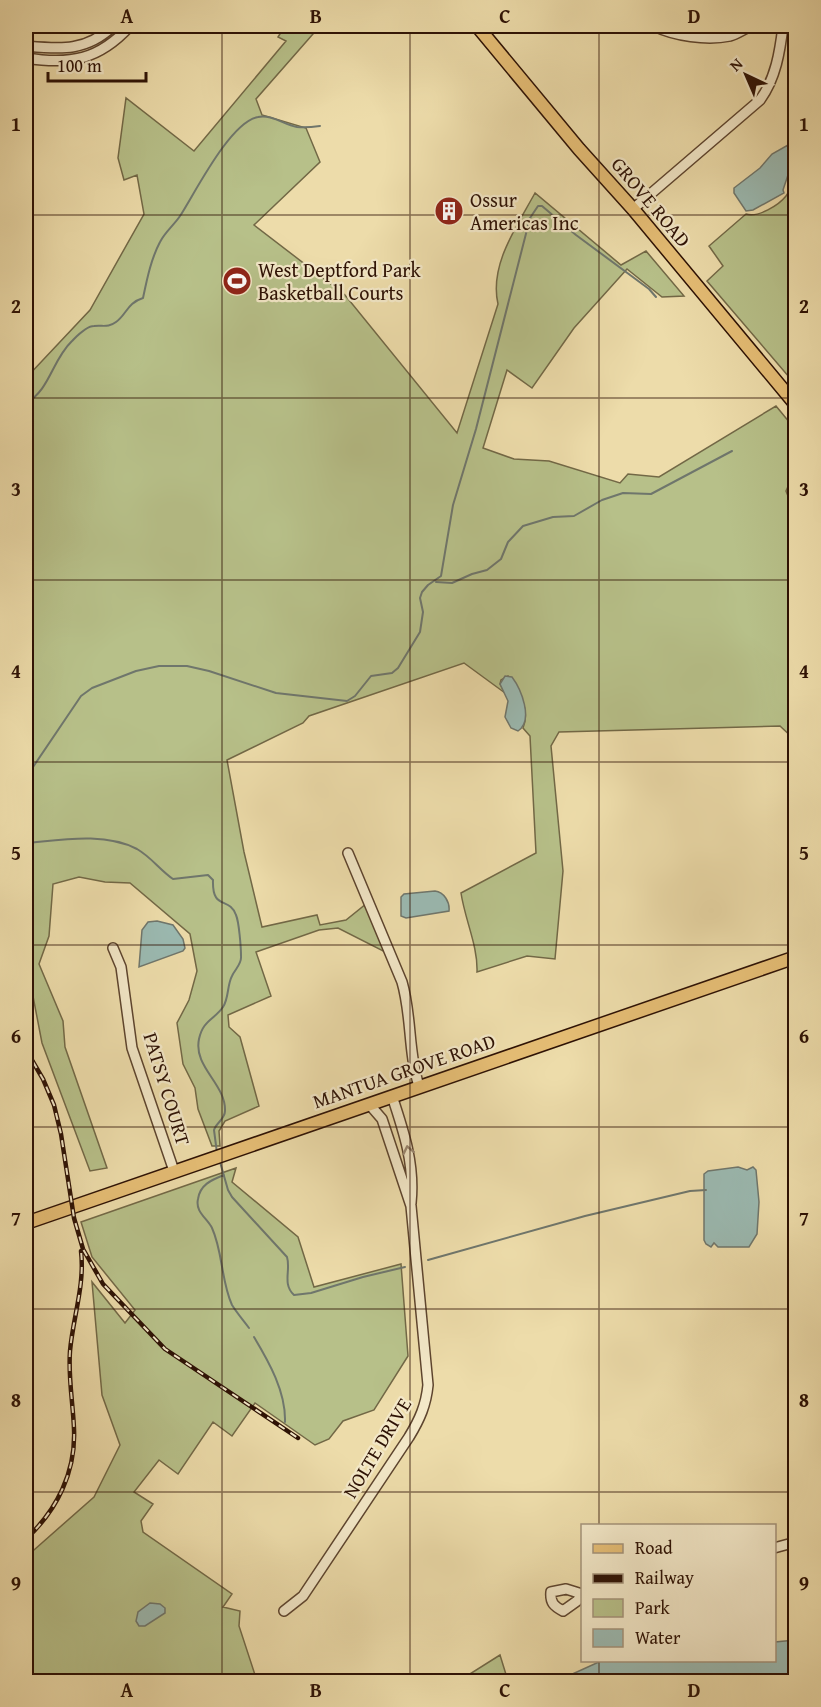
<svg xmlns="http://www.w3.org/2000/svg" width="821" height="1707" viewBox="0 0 821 1707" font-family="'Gentium Book Plus',serif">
	<rect width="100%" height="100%" fill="#eddcaa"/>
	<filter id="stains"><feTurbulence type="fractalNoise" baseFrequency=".00333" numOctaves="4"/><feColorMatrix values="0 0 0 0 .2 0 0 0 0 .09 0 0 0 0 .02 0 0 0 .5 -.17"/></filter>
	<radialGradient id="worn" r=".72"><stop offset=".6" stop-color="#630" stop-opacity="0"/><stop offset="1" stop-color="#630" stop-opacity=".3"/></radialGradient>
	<path fill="#b7c089" stroke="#726846" stroke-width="1.5" d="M285,26h35l-64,73 6,16 44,13 14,34 -66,63 91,70 112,138 41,-129c-9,-39 19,-78 37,-111l86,72 25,-14 38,45 -22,1 -35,-28 -53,59 -42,60 -25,-18 -24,78 31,11 35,2 71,22 8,-9 31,3 117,-71 19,23v42l-9,20 10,25 -1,224 -15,-14 -221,6 -8,14 12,125 -8,88 -28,-3 -50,16c1,-26 -12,-52 -16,-79l75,-40 -6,-117 -7,-8c8,-19 -5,-38 -15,-52l-7,4 -1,4 5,9 -41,-30 -155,53 -6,7 -76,37 17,92 18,75 55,-12 3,10 26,-5 20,-16 21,49 -49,-25 -19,2 -63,22 15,44 -43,19 1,12 11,10 19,69 -34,15 -6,10 1,15h-8l-14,-37 -3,-21 -12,-24 -6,-41 12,-23 8,-29 -7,-37 -60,-51 -25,-1 -26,-5 -26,7 -4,52 -10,28 24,57 2,26 42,121 -17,3 -48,-128 -16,-83v-582l64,-68 54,-96 -7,-39 -13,5 -6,-22 8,-60 68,53 92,-110 -8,-4z
		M795,172v212l-88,-103 16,-15 -14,-20 37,-32c12,4 33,-9 40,-18 5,-6 7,-16 9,-24z
		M236,1168l-4,14 66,55 16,50 87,-23 7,92 -34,54 -31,11 -14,18 -14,6 -60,-42 -23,33 -19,-14 -35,52 -19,-14 -25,32 19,12 -12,17 2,11 89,62 -9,13 17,4 -1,15 18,55h-231v-124l68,-60 26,-52 -18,-50 -10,-113 33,41 10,-13 -43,-53 -11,-35z
		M500,1655l8,26h-45l2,-4z
		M795,1673v8h-100z"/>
	<path fill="#9bbab2" stroke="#6f766c" stroke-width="1.5" d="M788,145l4,5 1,10 -10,30 1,3 -31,17 -7,1 -12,-18v-5l26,-20 12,-14z
		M505,676l7,1c9,12 22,43 6,54l-7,-3 -6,-11 3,-16 -8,-17z
		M435,891c9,1 15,11 14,20l-43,7 -5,-2v-19l3,-3z
		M157,921l16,4 10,14 2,9 -2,3 -44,16 3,-37 6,-8z
		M738,1167l9,3 6,-3 3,3 3,32 -2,32 -8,13h-31l-4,-4 -3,4 -5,-3 -2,-4v-66l4,-3z
		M150,1603l10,1 5,4v5l-20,13h-6l-3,-5 2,-9z
		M795,1640v33l-100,9 -138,-1 44,-20 173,-1 1,-18z"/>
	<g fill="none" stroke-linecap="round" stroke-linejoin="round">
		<path stroke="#6f766c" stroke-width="2" d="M26,403c24,-13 26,-43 46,-62 5,-5 14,-15 22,-15 9,-1 14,2 22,-4 11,-8 11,-19 27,-24 4,-19 8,-39 17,-56 5,-10 14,-17 20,-26 15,-23 50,-94 78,-99 14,-3 26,8 39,10 8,1 16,0 23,-1
			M436,582l16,1 20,-9 15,-4 14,-11 7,-17 15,-16 30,-9 21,-1 28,-16 21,-7 28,1 81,-43
			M26,774l5,-4 50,-74 11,-8 44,-17 23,-5h28l22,5 67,22 71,8 8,-5 16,-20 21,-3 6,-5 22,-36 3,-20 -3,-14 2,-6 6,-7 13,-9 12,-71 23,-76 54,-211 8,-12h4l34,29 73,54 7,8
			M26,843c35,-3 78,-11 111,6 14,8 23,21 36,30l35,-4 5,5c-1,31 16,16 23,35 3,7 5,32 5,41 1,8 -6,13 -9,20 -5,9 -3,22 -9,31 -9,13 -20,13 -24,32 -6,28 27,45 26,72 0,8 -9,12 -11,19l3,23
			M220,1162l8,28 4,7 55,60c4,13 -5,27 7,38l17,-2 52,-16 42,-10
			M224,1175c-13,5 -24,10 -26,24 -3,13 9,19 14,29 11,24 9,53 20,77 5,8 11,15 17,23
			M428,1260l157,-44 105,-25 16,-1
			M254,1337c15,25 32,55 31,85"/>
		<g stroke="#5d442e" stroke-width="12">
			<path id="minor" d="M654,26c20,10 53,15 76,10 7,-2 14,-7 21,-10
				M26,46c34,3 60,6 87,-20
				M26,58c44,7 73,2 104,-32
				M633,209l127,-109c16,-22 20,-49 23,-74
				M348,853l54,129c10,34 6,71 17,104
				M113,948l8,19 11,81 42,123
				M392,1096c12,36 23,69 19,107
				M774,1548l22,-6
				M566,1589l16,5 -5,7 -14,10c-9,-5 -13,-8 -12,-19z
				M284,1611l19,-15 106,-159c11,-18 17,-32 19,-52l-17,-179 -29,-87 -13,-15"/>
		</g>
		<g stroke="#2d1104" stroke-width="15">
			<path id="major" d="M477,26l102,123 54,60 163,196
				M26,1223l770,-266"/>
		</g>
		<use href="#minor" stroke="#f3e8c8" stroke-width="9"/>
		<use href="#major" stroke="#e6be75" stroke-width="12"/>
		<g stroke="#2d1104" stroke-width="4.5">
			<path id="rail" d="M26,1050l17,29 11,26 7,29 13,84 9,31 20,35 62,65 133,89
				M26,1539c31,-29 50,-67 48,-110 -1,-26 -6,-52 -4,-78 3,-34 15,-66 11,-100"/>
		</g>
		<use href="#rail" stroke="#f3e8c8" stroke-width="2" stroke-dasharray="7" stroke-linecap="butt"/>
	</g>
	<defs><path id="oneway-chevron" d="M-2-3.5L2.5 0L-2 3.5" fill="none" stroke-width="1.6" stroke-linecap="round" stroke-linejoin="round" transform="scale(1.5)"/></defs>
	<use stroke="#9a8770" href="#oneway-chevron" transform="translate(408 1150) rotate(-102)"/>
	<path fill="none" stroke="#2d1104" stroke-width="1.5" stroke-opacity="0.55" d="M222,26v1656M410,26v1656M599,26v1500M26,215h770M26,398h770M26,580h770M26,762h770M26,945h770M26,1127h770M26,1309h770M26,1492h770M599,1660v22"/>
	<defs>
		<g id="building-disc" transform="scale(1.5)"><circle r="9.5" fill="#8f2418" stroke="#f3e8c8"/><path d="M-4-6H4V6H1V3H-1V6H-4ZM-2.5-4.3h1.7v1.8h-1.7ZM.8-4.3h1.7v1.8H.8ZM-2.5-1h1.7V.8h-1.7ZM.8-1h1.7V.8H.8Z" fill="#fff"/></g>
		<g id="stadium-disc" transform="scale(1.5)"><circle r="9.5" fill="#8f2418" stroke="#f3e8c8"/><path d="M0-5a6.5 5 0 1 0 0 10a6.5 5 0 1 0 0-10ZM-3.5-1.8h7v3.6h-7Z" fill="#fff"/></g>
	</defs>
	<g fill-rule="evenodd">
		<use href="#building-disc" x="449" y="211"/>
		<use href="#stadium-disc" x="237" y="281"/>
	</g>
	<g text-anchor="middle" stroke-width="4.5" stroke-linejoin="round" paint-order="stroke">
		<g font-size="20" fill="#2d1104" stroke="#f3e8c8" text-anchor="start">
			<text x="470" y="207">Ossur<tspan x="470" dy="23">Americas Inc</tspan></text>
			<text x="258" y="277">West Deptford Park<tspan x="258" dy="23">Basketball Courts</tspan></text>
		</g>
		<g font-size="20" fill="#2d1104" stroke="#f3e8c8">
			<text transform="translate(651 202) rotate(50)" y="7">GROVE ROAD</text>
			<text transform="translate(404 1071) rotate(-19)" y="7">MANTUA GROVE ROAD</text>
			<text transform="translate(167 1089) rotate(73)" y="7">PATSY COURT</text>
			<text transform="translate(377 1448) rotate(-59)" y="7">NOLTE DRIVE</text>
		</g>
	</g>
	<rect width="821" height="1707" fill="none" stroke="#eddcaa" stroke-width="66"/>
	<rect x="581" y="1524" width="195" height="138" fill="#f3e8c8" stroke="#a4927a" stroke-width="1.5"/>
	<rect x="593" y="1544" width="30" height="9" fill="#e6be75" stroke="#a4927a" stroke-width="1.5"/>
	<text x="635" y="1554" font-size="18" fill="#2d1104">Road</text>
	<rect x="593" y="1574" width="30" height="9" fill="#2d1104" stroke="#a4927a" stroke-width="1.5"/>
	<text x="635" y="1584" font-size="18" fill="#2d1104">Railway</text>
	<rect x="593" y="1599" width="30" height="18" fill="#b7c089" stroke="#a4927a" stroke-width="1.5"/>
	<text x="635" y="1614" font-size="18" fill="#2d1104">Park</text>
	<rect x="593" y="1629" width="30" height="18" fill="#9bbab2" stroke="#a4927a" stroke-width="1.5"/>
	<text x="635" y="1644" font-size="18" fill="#2d1104">Water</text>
	<g transform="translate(746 75) rotate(316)" stroke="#f3e8c8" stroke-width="4.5" paint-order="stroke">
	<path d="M0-4.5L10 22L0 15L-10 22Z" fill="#2d1104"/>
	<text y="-9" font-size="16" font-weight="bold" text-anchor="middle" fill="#2d1104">N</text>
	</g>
	<path d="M48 72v9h98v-9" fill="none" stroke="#2d1104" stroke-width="3"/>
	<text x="57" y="72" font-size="18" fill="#2d1104" stroke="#f3e8c8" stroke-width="4.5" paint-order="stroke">100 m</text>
	<rect x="33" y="33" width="755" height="1641" fill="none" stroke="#2d1104" stroke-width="2"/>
	<g font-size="20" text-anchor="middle" font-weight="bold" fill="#2d1104">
		<text x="127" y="23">A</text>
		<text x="316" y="23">B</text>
		<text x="505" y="23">C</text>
		<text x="694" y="23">D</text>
		<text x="16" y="131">1</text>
		<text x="804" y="131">1</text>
		<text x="16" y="313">2</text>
		<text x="804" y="313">2</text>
		<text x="16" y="496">3</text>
		<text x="804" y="496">3</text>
		<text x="16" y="678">4</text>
		<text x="804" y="678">4</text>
		<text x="16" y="860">5</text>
		<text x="804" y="860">5</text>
		<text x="16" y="1043">6</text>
		<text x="804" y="1043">6</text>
		<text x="16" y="1225">7</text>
		<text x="804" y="1225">7</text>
		<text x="16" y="1407">8</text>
		<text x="804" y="1407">8</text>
		<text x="16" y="1590">9</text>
		<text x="804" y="1590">9</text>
		<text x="127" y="1697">A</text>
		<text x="316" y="1697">B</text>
		<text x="505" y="1697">C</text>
		<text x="694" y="1697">D</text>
	</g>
	<rect width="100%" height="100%" filter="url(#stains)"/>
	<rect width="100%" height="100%" fill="url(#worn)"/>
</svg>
